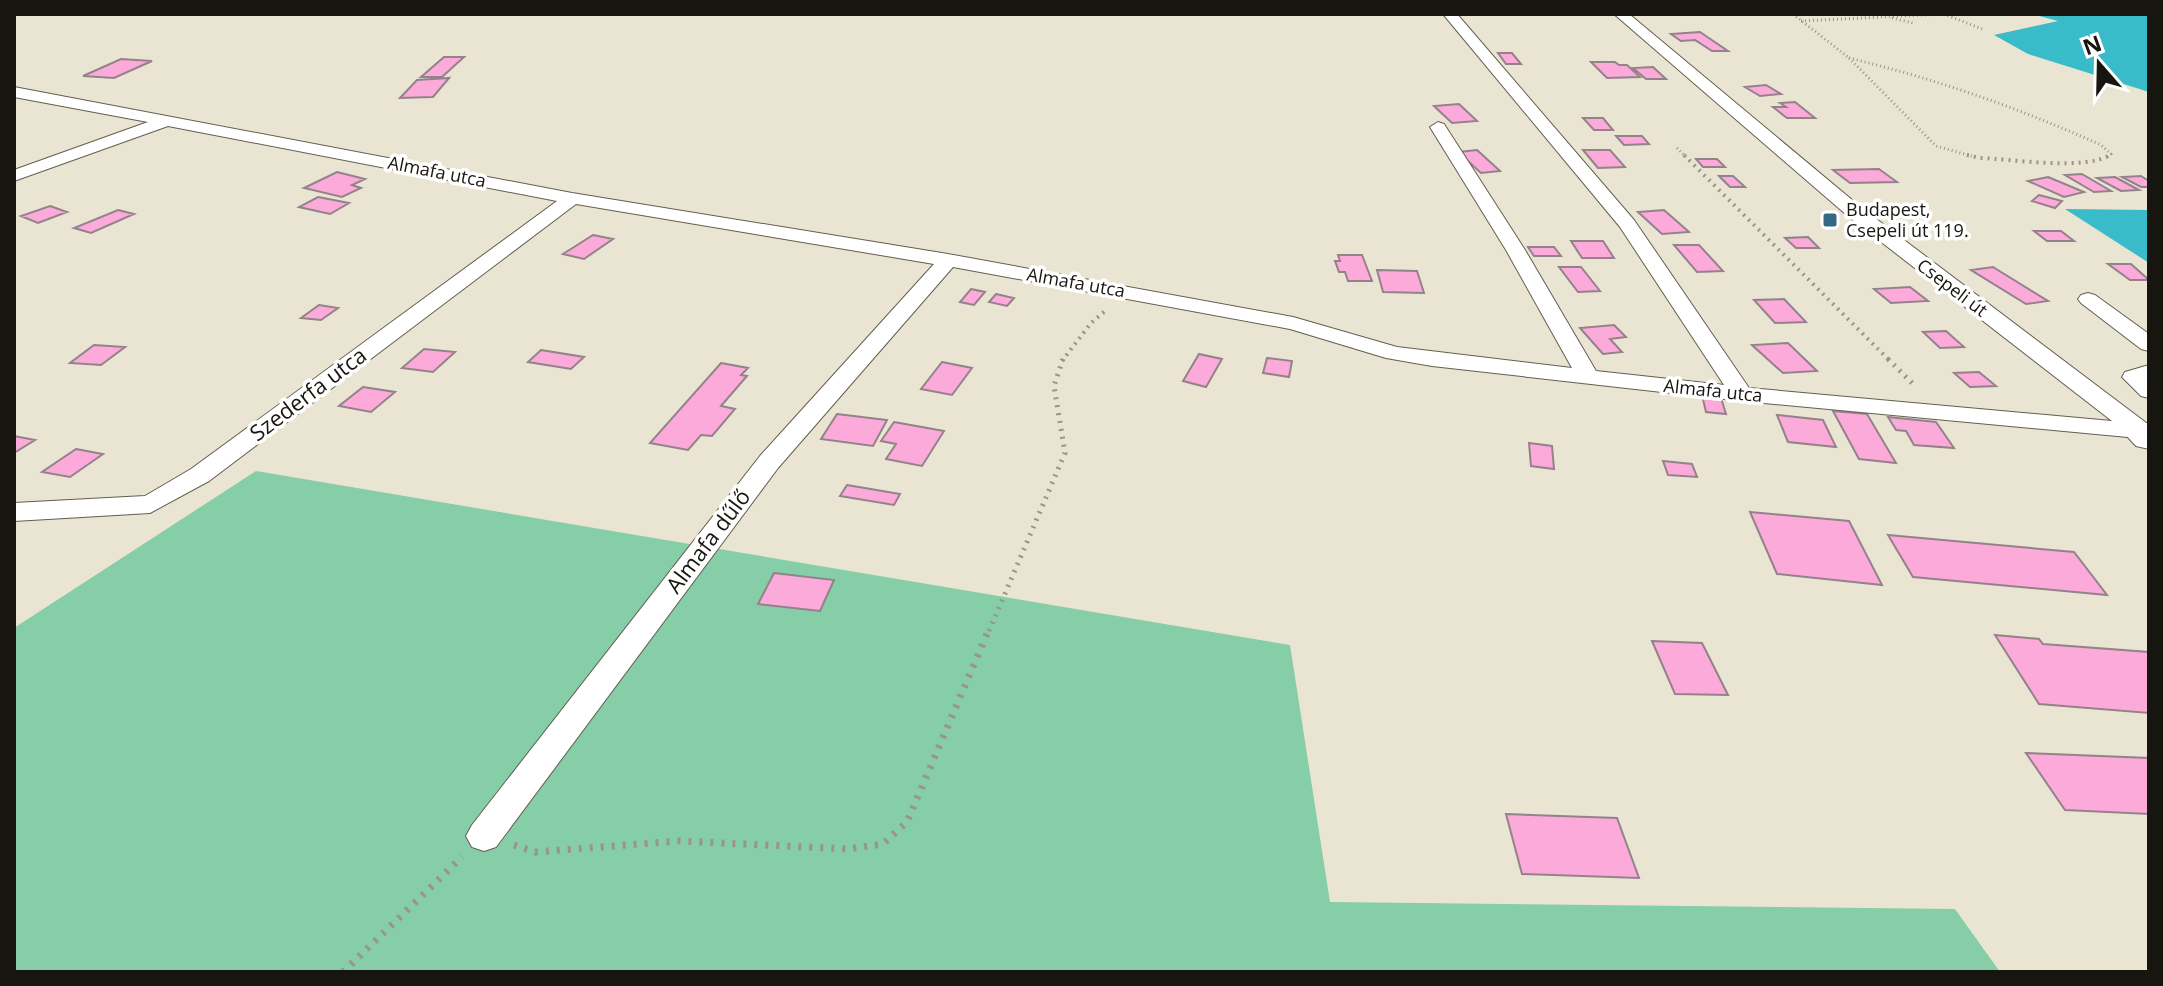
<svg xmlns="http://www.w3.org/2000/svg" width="2163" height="986" viewBox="0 0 2163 986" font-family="'Open Sans',sans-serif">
	<rect width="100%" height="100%" fill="#eae5d3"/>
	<path fill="#85cea7" d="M256,471l1034,174 40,257 625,7 45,63h-1986v-344z"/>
	<path fill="#39bbc9" d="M2032,14h117v78l-121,-38 -34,-19 64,-14z
		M2065,209l84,1v53z"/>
	<path fill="#fbaad9" stroke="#94828b" stroke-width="2" d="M1700,32l28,19h-16l-17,-11 -14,1 -10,-7z
		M1498,53h14l9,11h-15z
		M444,57h20l-22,20h-21z
		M121,59l31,2 -38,17 -31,-2z
		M1591,62h24l4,3h8l13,12 -33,1z
		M1653,67l13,12h-20l-13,-11z
		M449,78l-16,19 -33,1 17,-18z
		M1766,85l15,9 -21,2 -15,-9z
		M1795,102l20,16h-28l-14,-11h13l-6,-4z
		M1459,104l18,17 -25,2 -18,-17z
		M1583,118h20l10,12h-19z
		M1616,136h26l7,8 -25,1z
		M1477,150l23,21 -19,2 -23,-21z
		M1583,150h27l15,17 -27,1z
		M1696,159h21l8,8h-22z
		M1879,169l18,13 -47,1 -17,-13z
		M337,172l28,7 -13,6 9,3 -19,9 -38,-9z
		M2082,174l29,17 -17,1 -29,-17z
		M1719,176h14l12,11h-15z
		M2141,176l8,5v6h-8l-19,-10z
		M2048,177l36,15 -20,5 -36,-16z
		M2115,177l24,13 -18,1 -24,-13z
		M2039,195l23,6 -7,7 -23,-7z
		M318,197l31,6 -19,11 -31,-7z
		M50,206l17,6 -29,11 -17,-7z
		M118,210l16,4 -43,19 -17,-5z
		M1664,210l25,22 -27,2 -24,-22z
		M2034,231h27l13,10h-27z
		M593,235l20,4 -29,20 -21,-5z
		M1808,237l11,11h-23l-11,-10z
		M1571,241h32l11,17h-32z
		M1674,245h25l24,26 -26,1z
		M1528,247h26l7,9h-27z
		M1338,255h24l10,26h-24l-3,-9h-6l-4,-11h5z
		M2108,264h23l18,16h-19z
		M1559,267h22l19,24 -22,1z
		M1993,267l55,34 -22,3 -55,-34z
		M1377,270l40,1 7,22 -41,-1z
		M1910,287l18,14 -37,2 -17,-14z
		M971,289l14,3 -11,13 -14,-3z
		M996,294l18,4 -7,8 -18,-4z
		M1784,299l22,23 -31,1 -21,-23z
		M319,305l19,3 -17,12 -20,-2z
		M1614,325l12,12 -16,2 12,13 -19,2 -23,-26z
		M1946,331l18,16 -24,1 -17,-16z
		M1788,343l29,28 -34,2 -31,-28z
		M94,345l31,2 -24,18 -31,-2z
		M424,349l31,3 -22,20 -31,-4z
		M541,350l43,7 -13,12 -43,-7z
		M1199,354l23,5 -16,28 -23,-6z
		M1267,358l25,3 -3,16 -26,-4z
		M942,362l30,6 -20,27 -31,-6z
		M721,363l27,5 -7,7 6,1 -26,30 14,3 -23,27 -11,-1 -13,15 -38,-7z
		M1979,372l17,14 -26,1 -16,-14z
		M363,387l32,5 -24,20 -32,-6z
		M1702,395l19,3 5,16 -20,-2z
		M1833,411l34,3 29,49 -37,-4z
		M837,414l50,6 -14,26 -52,-7z
		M1777,415l46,5 13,27 -48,-5z
		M1888,417l48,5 18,26 -40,-3 -8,-14 -10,-1z
		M894,422l50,9 -22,35 -36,-7 10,-15 -15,-3z
		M14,436l21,4 -21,13z
		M1529,443l23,3 2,23 -23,-3z
		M76,449l27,5 -33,23 -28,-5z
		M1663,461l29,3 5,13 -29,-2z
		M847,485l53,9 -6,11 -54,-9z
		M1750,512l99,9 33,64 -105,-11z
		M1888,535l186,17 33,43 -194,-18z
		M774,573l60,7 -14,31 -62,-7z
		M1995,635l44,4 4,5 106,8v61l-110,-9z
		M1652,641l50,2 26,52 -53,-1z
		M2026,753l123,5v56l-84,-4z
		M1506,814l111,4 22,60 -117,-4z"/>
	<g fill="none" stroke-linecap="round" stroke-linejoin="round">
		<g stroke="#635e4f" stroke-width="2">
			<path id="street" d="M1443,14h14l177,206 115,168 363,33 -263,-204 -235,-203h15l234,195 286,216v14l-407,-38 -310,-35 -46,-8 -96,-29 -337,-62 -175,201 -282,379 -12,4 -12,-4 -6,-11 6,-11 288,-369 174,-192 -358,-60 -367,277 -59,32 -136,8v-18l131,-7 46,-27 366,-268 -389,-75 -154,55v-11l134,-48 -134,-25v-10l558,106 376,61 345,63 104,30 175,21 -66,-118 -76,-123 8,-5 6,2 81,126 71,121 128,14 -104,-158z
				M2088,293l7,2 54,39v17l-8,-2 -60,-46 -3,-4 3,-4z
				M2149,365v33l-8,-2 -19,-19 3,-5z"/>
		</g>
		<g stroke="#635e4f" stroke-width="2">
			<path id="secondary" d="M2142,422l7,2v25l-13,-3 -12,-13 5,-8z"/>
		</g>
		<path stroke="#999588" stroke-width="3" stroke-dasharray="1 3" stroke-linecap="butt" d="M1793,14l56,44
			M1944,14l38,15
			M1892,18l21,5
			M1801,21l143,-7
			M1849,58c87,21 170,50 252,87l10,9 -4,3
			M1849,58l87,88 39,11
			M1677,148l9,9"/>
		<path stroke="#999588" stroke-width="4" stroke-dasharray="2 5" stroke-linecap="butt" d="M1684,155l206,206
			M1967,155l13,3c32,1 104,13 130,-3
			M1062,361l29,-38 14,-12"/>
		<path stroke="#999588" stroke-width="5" stroke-dasharray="2 6" stroke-linecap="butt" d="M1888,359l26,26
			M989,631l76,-178 -11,-67 9,-27"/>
		<path stroke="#999588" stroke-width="7" stroke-dasharray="3 8" stroke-linecap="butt" d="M514,845l21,7 144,-11 169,8 35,-5 24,-22 82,-193
			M343,972l119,-115"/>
		<use href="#street" fill="#fff" fill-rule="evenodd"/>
		<use href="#secondary" fill="#fff" fill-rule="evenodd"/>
	</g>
	<rect fill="#366886" stroke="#fff" stroke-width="3" x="1822" y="212" width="16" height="16" rx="4"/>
	<g text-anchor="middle" stroke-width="7" stroke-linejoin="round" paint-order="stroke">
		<g font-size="18" fill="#17150f" stroke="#fff">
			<text transform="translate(437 172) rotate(11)" y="6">Almafa utca</text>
			<text transform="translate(1076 283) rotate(10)" y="6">Almafa utca</text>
			<text transform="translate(1952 288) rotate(37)" y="6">Csepeli út</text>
			<text transform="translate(1713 391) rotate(6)" y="6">Almafa utca</text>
		</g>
		<g font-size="18" fill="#17150f" stroke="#fff" text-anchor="start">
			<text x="1846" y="216">Budapest,<tspan x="1846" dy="21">Csepeli út 119.</tspan></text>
		</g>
		<g font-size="22" fill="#17150f" stroke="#fff">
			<text transform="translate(308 394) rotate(-37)" y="8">Szederfa utca</text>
			<text transform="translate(708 541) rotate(-53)" y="8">Almafa dűlő</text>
		</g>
	</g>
	<rect width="2163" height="986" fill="none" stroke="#17150f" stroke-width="32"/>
	<g transform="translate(2099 64) rotate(340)" stroke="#ffffff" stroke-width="6" paint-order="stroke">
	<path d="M0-6L14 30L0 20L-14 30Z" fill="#17150f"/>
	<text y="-12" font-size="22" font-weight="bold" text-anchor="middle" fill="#17150f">N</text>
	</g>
</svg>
